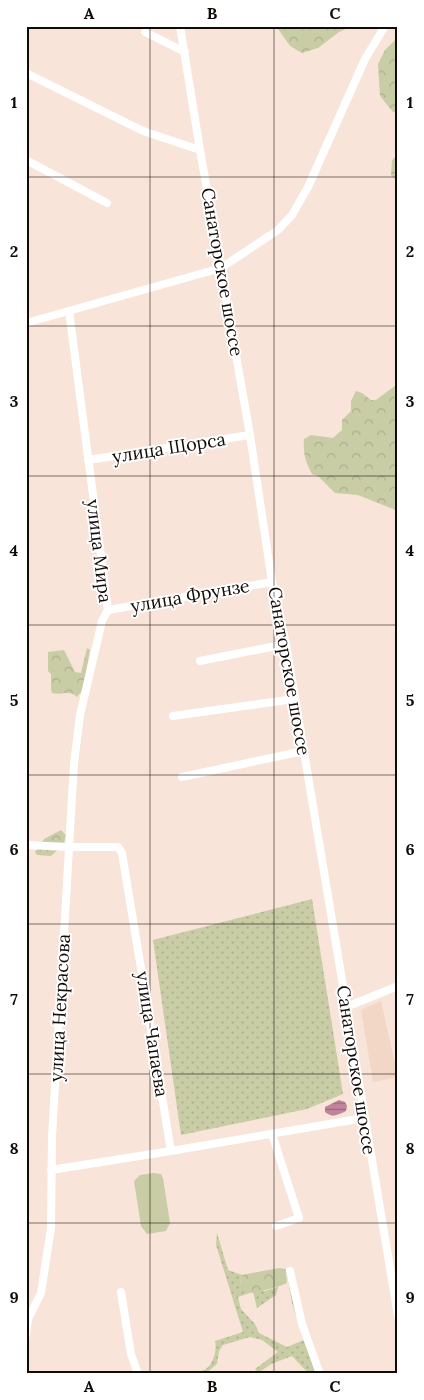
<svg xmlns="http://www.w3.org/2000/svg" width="424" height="1400" viewBox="0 0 424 1400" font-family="Lora,serif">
	<defs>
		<pattern id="grass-dots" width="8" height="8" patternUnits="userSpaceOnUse" patternTransform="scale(1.25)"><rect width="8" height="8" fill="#c9cda5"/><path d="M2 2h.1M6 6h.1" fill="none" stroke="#acaf8d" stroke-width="1.8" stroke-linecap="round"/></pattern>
		<pattern id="forest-crowns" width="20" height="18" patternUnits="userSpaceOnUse" patternTransform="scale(1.25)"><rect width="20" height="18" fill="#c9cda5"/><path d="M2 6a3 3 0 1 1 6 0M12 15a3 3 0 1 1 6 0" fill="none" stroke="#acaf8d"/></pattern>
		<pattern id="water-rules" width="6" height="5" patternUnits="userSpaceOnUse" patternTransform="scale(1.25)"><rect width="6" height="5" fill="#c0849c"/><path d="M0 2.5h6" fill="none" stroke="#9b6a7d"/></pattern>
	</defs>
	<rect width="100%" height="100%" fill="#f8e4d8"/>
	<path fill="#f2d7c7" d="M381,1001l17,76 -25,5 -12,-72z"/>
	<path fill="url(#grass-dots)" d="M312,899l31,195 -36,15 -126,26 -28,-195z
		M217,1233l11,37 14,5 -2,9 25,7 13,-4 -2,8 -19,13 -4,-16 -15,5 3,12 14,15 4,9 28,14 17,-7 -12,-37 -6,-34 10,17 5,27 22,61h-14l-17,-18 -21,8 -13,9 -3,-4 23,-17 -16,-12 -12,-3 -27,8 -4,6 -2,13 -12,10h-11c3,-2 9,-3 12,-5 8,-6 11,-20 9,-28l28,-9 -27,-87z"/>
	<path fill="url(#forest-crowns)" d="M276,26h76l-13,6 -21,16 -16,5 -12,-7z
		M398,37v76l-5,-1 -13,-16 -2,-32 7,-14z
		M398,154v28l-7,-7 1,-15z
		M396,385h2v126l-40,-16 -23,-2 -17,-17 -6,-2c-7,-13 -9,-21 -8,-35l7,-4 22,3 9,-8v-10l9,-9v-10l5,-10 6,2 9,7h5z
		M87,648l3,2 -7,40 -6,7c-8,-8 -15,-1 -25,-4l-1,-4v-15l-3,-3v-19l16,-2 11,22 6,1z
		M61,830l5,5 -2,9 -13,12 -14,-1 -2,-3 9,-13z
		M279,1268l7,1 1,14c-15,6 -28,10 -44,7l-3,-6 2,-9z"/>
	<path fill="#c9cda5" d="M153,1173l8,1 2,4 7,45 -4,8 -19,3 -6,-8 -7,-45 6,-6z"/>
	<path fill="url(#water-rules)" d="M339,1100l6,2 2,4 -1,5c-8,4 -14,7 -21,1v-5z"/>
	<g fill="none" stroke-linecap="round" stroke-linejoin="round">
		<path stroke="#fff" stroke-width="8" d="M180,26l20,124 50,285 22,147 14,62 112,672
			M145,32l40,20
			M26,73l117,58 57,19
			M26,160l81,43
			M26,323l195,-55 57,-38 14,-15 16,-28 57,-128 20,-33
			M88,460l162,-25
			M108,610l164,-28
			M200,661l86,-17
			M173,716l121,-17
			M182,777l121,-26
			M26,845l43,2h49l4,6 49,298 -120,19
			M346,1007l52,-21
			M272,1134l27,84 -23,8
			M171,1151l193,-33
			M290,1271l12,53 18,50
			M121,1292l10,62 7,20
			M26,1335l2,-16 13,-26 10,-65 1,-91 22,-374 6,-48 22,-94 6,-11 -39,-299"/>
	</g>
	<path fill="none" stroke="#110b07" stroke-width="1" stroke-opacity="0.55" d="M150,26v1348M274,26v1348M26,177h372M26,326h372M26,476h372M26,625h372M26,775h372M26,924h372M26,1074h372M26,1223h372"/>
	<g text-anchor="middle" stroke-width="4" stroke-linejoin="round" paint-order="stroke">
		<g font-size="18" fill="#110b07" stroke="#fff">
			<text transform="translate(222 272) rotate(80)" y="6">Санаторское шоссе</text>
			<text transform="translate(169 448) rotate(-9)" y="6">улица Щорса</text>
			<text transform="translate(99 551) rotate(83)" y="6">улица Мира</text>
			<text transform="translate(190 596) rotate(-10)" y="6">улица Фрунзе</text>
			<text transform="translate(289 671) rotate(80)" y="6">Санаторское шоссе</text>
			<text transform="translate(60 1008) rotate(-87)" y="6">улица Некрасова</text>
			<text transform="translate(152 1034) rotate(81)" y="6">улица Чапаева</text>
			<text transform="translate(356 1070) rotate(81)" y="6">Санаторское шоссе</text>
		</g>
	</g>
	<rect width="424" height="1400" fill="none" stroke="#ffffff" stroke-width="55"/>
	<rect x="28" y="28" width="368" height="1344" fill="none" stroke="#110b07" stroke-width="2"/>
	<g font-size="16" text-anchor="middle" font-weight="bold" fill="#110b07">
		<text x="89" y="19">A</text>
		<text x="212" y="19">B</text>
		<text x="335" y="19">C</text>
		<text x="14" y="108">1</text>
		<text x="410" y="108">1</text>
		<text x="14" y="257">2</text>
		<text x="410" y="257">2</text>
		<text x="14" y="407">3</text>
		<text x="410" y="407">3</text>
		<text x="14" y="556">4</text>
		<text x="410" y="556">4</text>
		<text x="14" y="706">5</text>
		<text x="410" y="706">5</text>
		<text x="14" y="855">6</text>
		<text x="410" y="855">6</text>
		<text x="14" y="1005">7</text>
		<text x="410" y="1005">7</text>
		<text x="14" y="1154">8</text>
		<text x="410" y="1154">8</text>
		<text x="14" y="1303">9</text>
		<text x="410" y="1303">9</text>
		<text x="89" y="1392">A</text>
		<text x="212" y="1392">B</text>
		<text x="335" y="1392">C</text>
	</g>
</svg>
